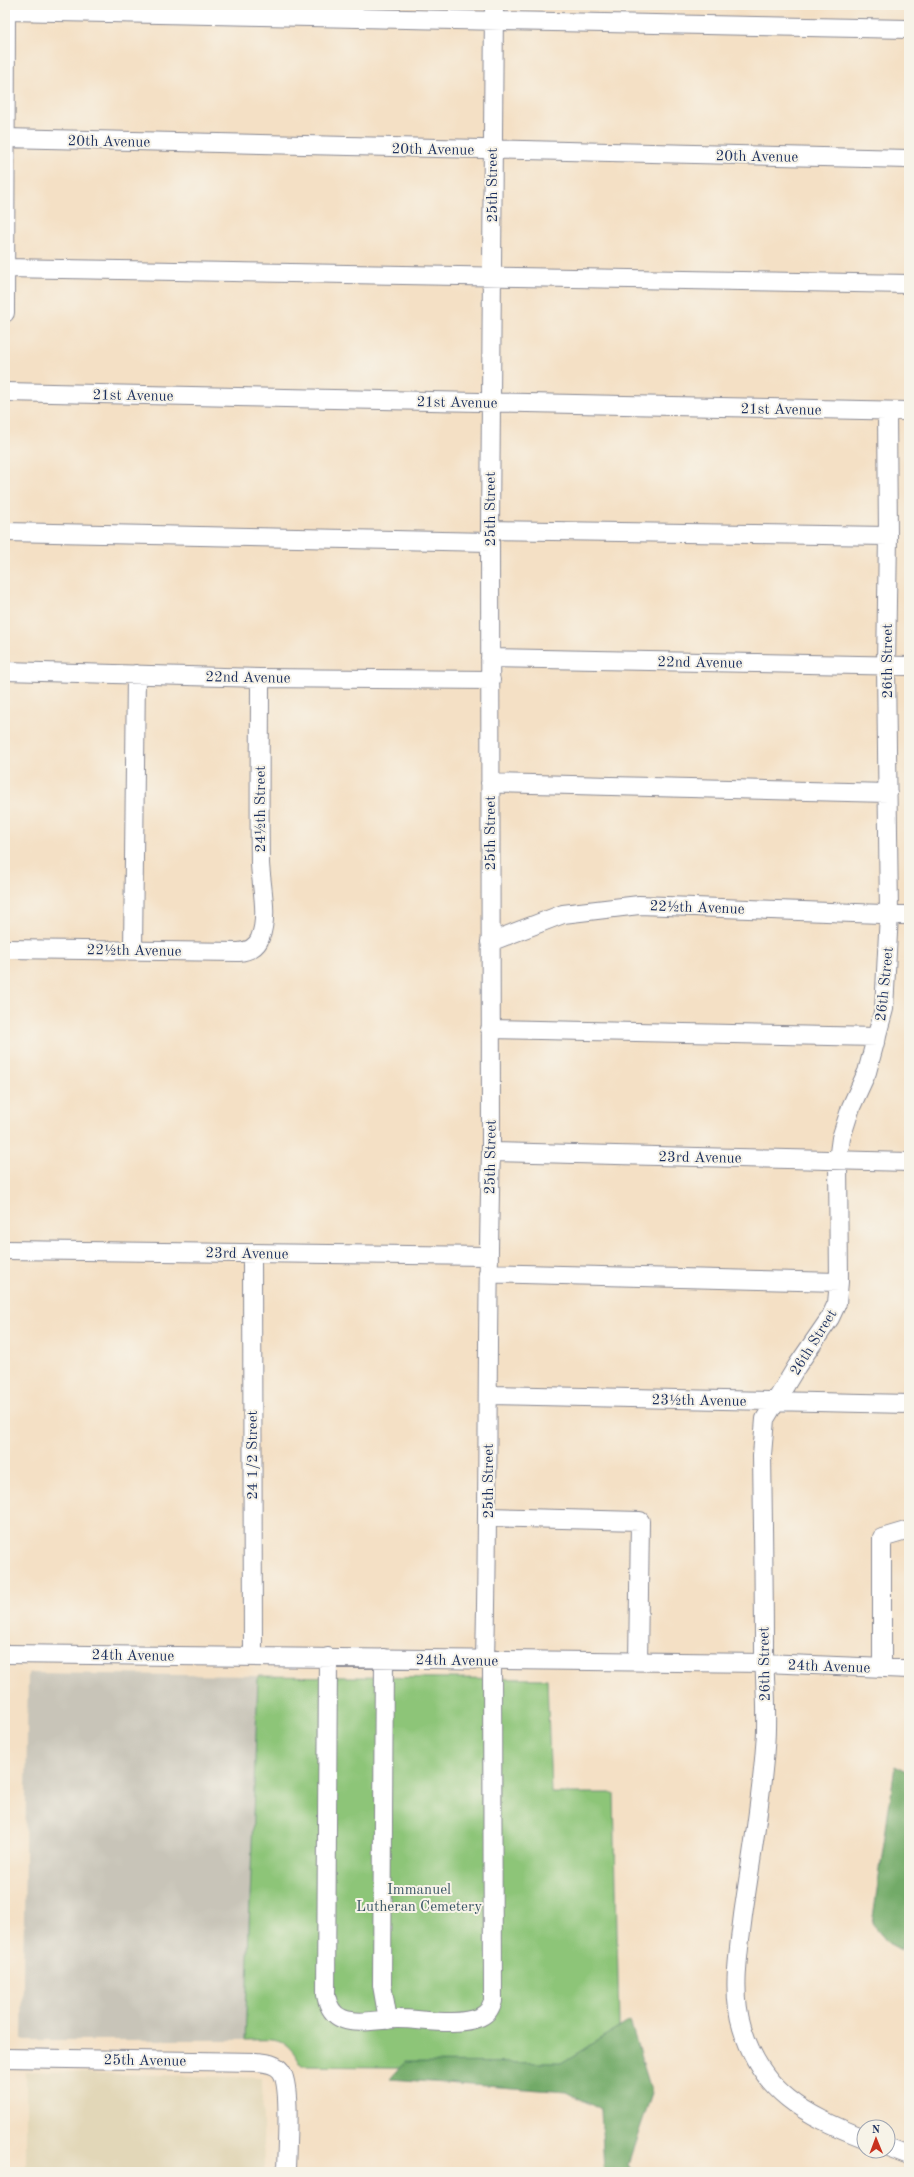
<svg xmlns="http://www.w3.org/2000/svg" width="914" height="2177" viewBox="0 0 914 2177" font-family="'Old Standard TT',serif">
	<rect width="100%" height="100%" fill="#f7f3e8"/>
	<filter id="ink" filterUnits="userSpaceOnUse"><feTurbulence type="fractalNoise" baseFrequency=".025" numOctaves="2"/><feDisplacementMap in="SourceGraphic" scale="8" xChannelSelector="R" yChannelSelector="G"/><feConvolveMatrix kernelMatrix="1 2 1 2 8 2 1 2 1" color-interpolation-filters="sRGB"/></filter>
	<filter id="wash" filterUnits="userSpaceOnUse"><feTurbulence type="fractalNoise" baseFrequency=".012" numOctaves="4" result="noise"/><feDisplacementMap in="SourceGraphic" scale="16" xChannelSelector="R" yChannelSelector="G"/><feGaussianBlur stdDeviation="0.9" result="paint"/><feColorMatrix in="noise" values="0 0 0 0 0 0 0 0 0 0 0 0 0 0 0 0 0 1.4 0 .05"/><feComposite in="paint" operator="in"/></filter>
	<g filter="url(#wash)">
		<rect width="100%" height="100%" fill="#f4e0c5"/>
		<path fill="#e2d7b8" d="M26,2071l236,7 2,94h-238z"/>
		<path fill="#c8c4b8" d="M28,1673l230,3 -13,364h-223z"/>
		<path fill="#8dc578" stroke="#547a6b" d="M258,1676l289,3 4,114h63l6,277 -318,-4c-17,-31 -24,-26 -57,-26z"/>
		<path fill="#72aa68" stroke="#466c63" d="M895,1766l14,7v141l-8,36 -13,-7 -16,-19z
			M630,2021l22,72 -24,71 4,8h-28l-3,-62 -34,-18 -177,-13 15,-17 156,1z"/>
	</g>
	<g filter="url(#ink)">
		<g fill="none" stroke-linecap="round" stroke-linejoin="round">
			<g stroke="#888892" stroke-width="20">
				<path id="minor" d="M6,11l903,18
					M5,138l904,21
					M5,268l904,16
					M5,313l1,-308
					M5,392l904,19
					M490,530l398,6
					M5,532l485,10
					M490,658l419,8
					M5,671l255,7 231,2
					M490,783l398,10
					M490,942l73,-28 76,-9 270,10
					M5,949l234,3c9,-1 18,-5 21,-14 9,-22 1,-52 0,-75 -1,-62 0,-124 0,-185
					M133,950l3,-276
					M490,1029l387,8
					M491,1152l418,10
					M5,1250l483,6
					M252,1253l1,403
					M488,1273l351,9
					M489,1395l420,9
					M488,1517l152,4 -2,141
					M5,1654l759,9 145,6
					M328,1657l-2,338c2,11 6,20 17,24 16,6 37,0 55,0 25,0 58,8 82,-2 8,-4 10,-8 13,-16l-1,-341
					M384,1658l-2,327 6,35
					M485,1660c4,-169 1,-338 6,-508l-1,-622 4,-525
					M882,1668v-130l27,-8
					M5,2058l251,4c9,1 19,1 25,9 11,15 5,80 5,101
					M864,2138c-59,-23 -103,-46 -122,-111 -11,-35 -3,-77 1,-112 8,-56 18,-111 22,-168 3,-30 0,-62 -1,-93 0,-67 -1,-133 -2,-199l3,-36 32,-53 33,-48 7,-15 2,-21 -1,-122 3,-22 10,-31 16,-35 17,-63 5,-95 -3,-248 2,-130 -1,-125
					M888,2147l21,8"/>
			</g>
			<use href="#minor" stroke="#fff" stroke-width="18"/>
		</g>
	</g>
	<g text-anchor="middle" stroke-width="4" stroke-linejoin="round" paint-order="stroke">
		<g font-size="15" fill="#1b2f5e" stroke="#f7f3e8">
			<text transform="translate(109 141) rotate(1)" y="5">20th Avenue</text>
			<text transform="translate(433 149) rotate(1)" y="5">20th Avenue</text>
			<text transform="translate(757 156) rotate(1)" y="5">20th Avenue</text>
			<text transform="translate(492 185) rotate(-90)" y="5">25th Street</text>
			<text transform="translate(133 395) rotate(1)" y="5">21st Avenue</text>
			<text transform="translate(457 402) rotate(1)" y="5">21st Avenue</text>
			<text transform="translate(781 409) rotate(1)" y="5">21st Avenue</text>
			<text transform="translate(490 509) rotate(-90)" y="5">25th Street</text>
			<text transform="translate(887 661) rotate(-90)" y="5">26th Street</text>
			<text transform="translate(700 662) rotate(1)" y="5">22nd Avenue</text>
			<text transform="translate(248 677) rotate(1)" y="5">22nd Avenue</text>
			<text transform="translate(260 809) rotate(-90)" y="5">24½th Street</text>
			<text transform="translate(490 833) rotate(-90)" y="5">25th Street</text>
			<text transform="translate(697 907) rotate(2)" y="5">22½th Avenue</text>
			<text transform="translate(134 950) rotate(1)" y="5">22½th Avenue</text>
			<text transform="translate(884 984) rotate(-84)" y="5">26th Street</text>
			<text transform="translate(490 1157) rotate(-89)" y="5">25th Street</text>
			<text transform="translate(700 1157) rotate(1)" y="5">23rd Avenue</text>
			<text transform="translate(247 1253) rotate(1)" y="5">23rd Avenue</text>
			<text transform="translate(813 1342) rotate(-58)" y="5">26th Street</text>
			<text transform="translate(699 1400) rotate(1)" y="5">23½th Avenue</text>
			<text transform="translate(252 1455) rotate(-90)" y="5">24 1/2 Street</text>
			<text transform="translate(488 1481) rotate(-90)" y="5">25th Street</text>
			<text transform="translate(133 1655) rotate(1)" y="5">24th Avenue</text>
			<text transform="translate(457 1660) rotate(1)" y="5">24th Avenue</text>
			<text transform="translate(764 1664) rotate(-91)" y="5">26th Street</text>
			<text transform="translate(829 1666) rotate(2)" y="5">24th Avenue</text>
			<text transform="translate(145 2060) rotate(1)" y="5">25th Avenue</text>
		</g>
		<g font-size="15" fill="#385464" stroke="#f7f3e8">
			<text x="419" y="1894">Immanuel<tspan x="419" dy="17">Lutheran Cemetery</tspan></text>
		</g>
	</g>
	<rect width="914" height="2177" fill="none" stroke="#f7f3e8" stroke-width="20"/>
	<g transform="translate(876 2139) rotate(359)"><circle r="19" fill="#f7f3e8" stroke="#9fa5b1"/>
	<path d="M0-3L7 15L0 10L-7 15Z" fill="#c8321e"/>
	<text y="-6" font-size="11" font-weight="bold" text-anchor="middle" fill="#1b2f5e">N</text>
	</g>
</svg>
